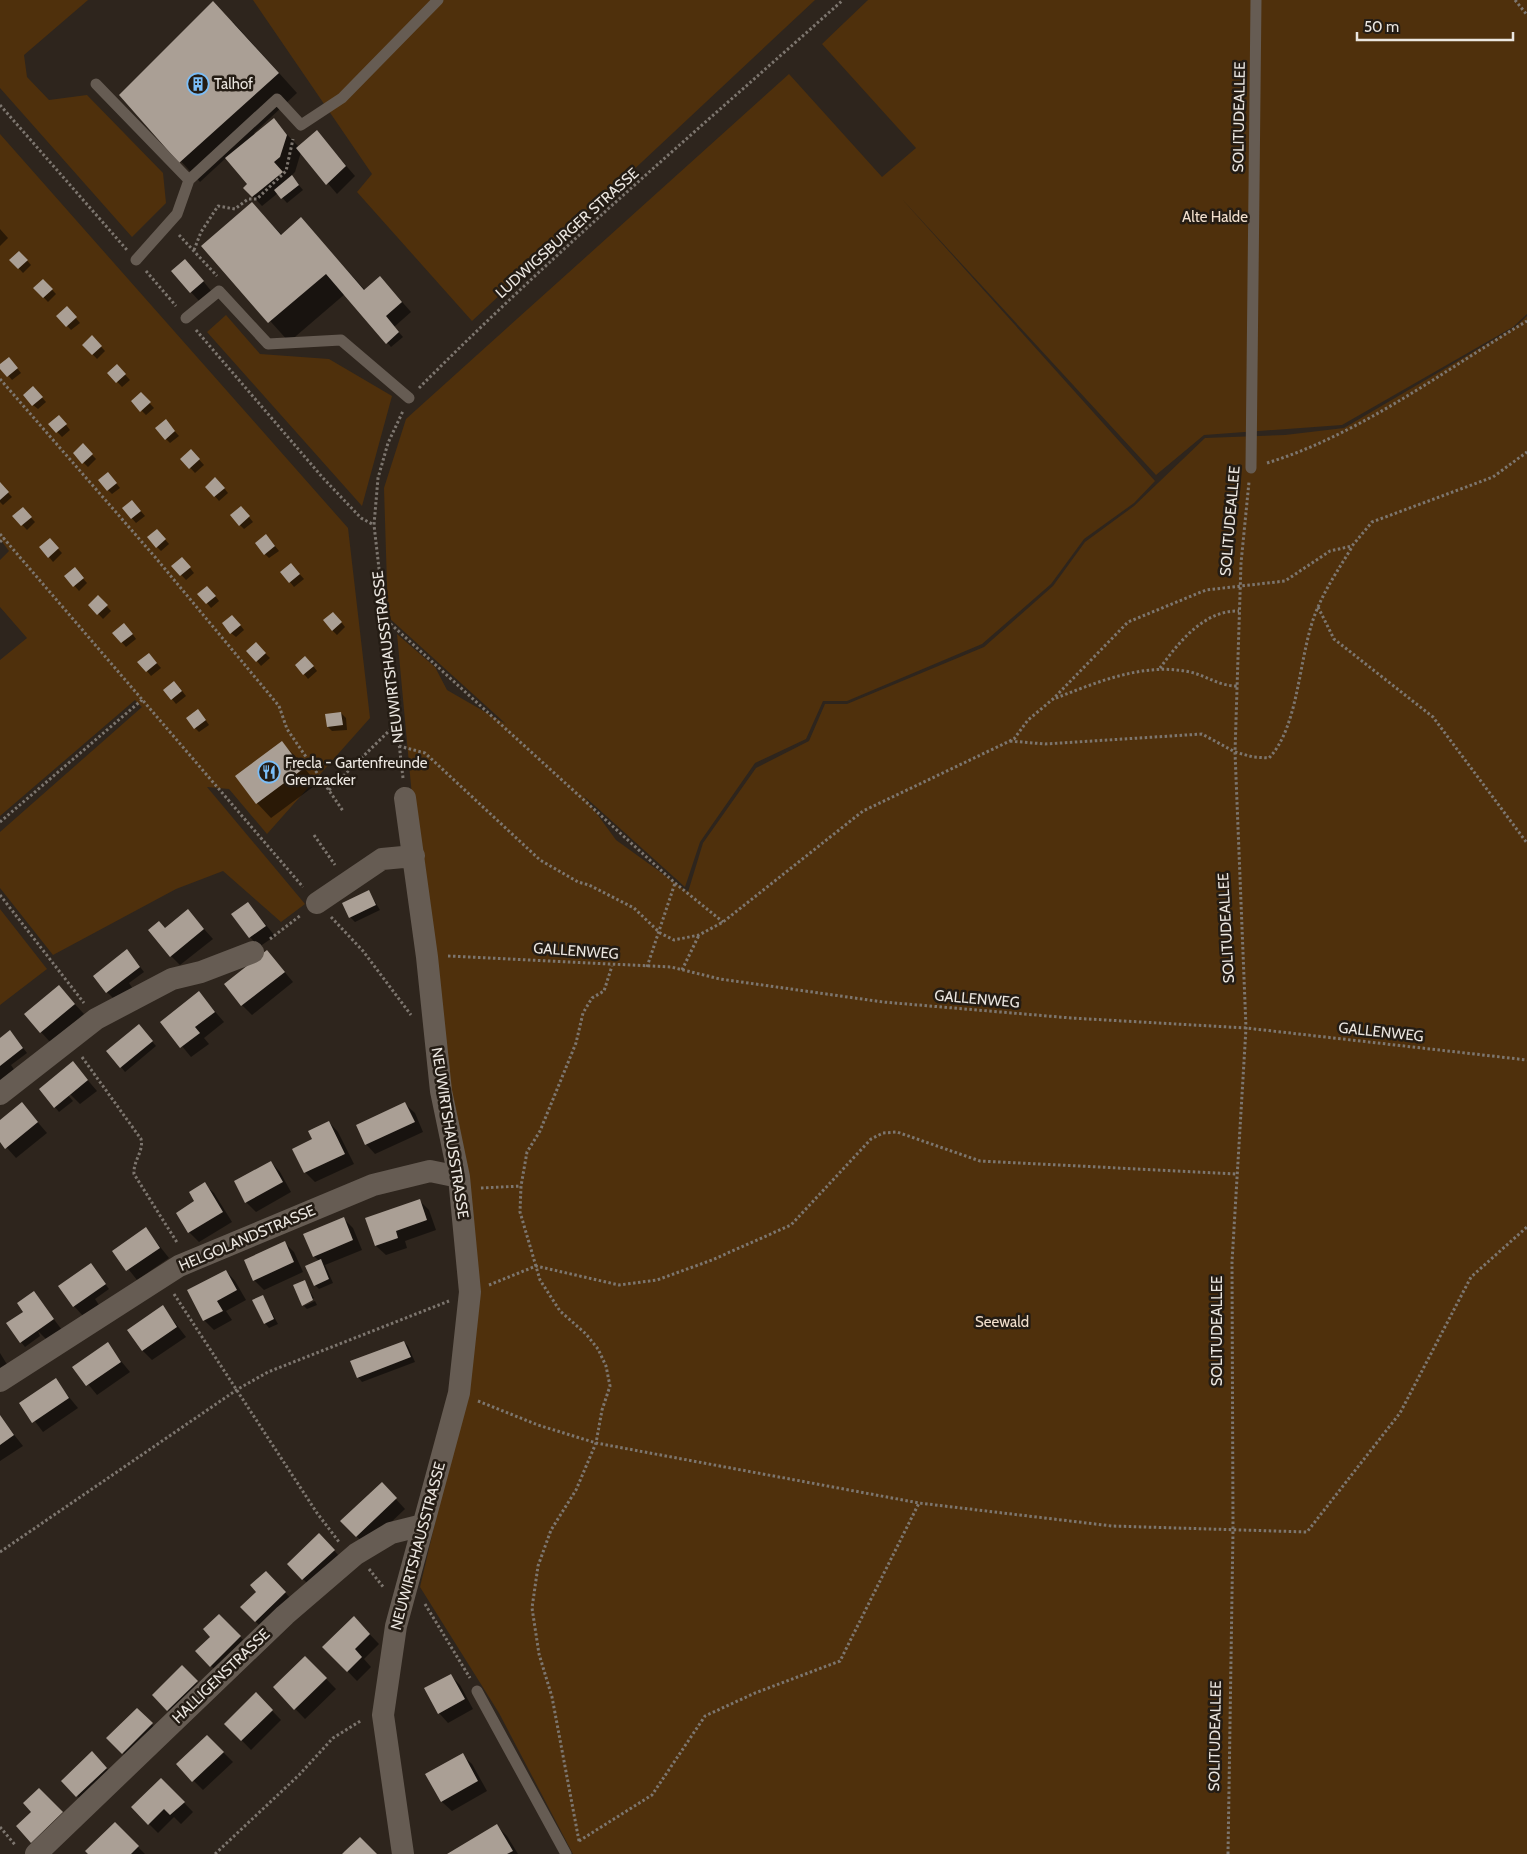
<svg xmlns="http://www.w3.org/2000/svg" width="1527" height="1854" viewBox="0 0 1527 1854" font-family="Cabin,sans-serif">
	<rect width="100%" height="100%" fill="#2e251d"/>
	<path fill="#4f300c" d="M0,0h88l-64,55 3,22 22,23 38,-5 76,78 3,30 -34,34 -132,-149z
		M253,0h562l-343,321 -115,-129 15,-18z
		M868,0h659v314l-14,13 -171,98 -138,10 -48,40 -255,-277 254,283 -21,22 -50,36 -33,45 -69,60 -135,57h-24l-17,38 -51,24 -55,79 -15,45 -101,-91 32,44 72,52 15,-49 53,-75 53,-27 16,-37h22l137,-57 69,-61 32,-44 49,-36 71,-68 80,-3 59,-7 170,-100 13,-12v1538h-954l-74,-141 -79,-126 46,-196 -18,-302 -36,-293 -15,-162 38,33 12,23 59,34 -118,-107 -4,-129 22,-69 383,-345 93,103 34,-29 -94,-104z
		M0,134l348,394 22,190 -103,116 -38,-45 -22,-2 98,117 -24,18 -58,-51 -47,18 -123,66 -53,-67v-56l142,-125 -7,-7 -135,116v-156l27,-22 -27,-31v-47l9,-9 -9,-12z
		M226,315l34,39 69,5 63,37 -30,110 -155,-174z
		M0,909l47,60 -47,36z"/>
	<path fill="#0007" d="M233,22l64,71 -43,40 1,2 18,-15 26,27 18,-15 38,44 -18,18 -36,-42 -6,20 -4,4 12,14 -16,13 -9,-10 -16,13 -17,-18 4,-4 -22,-27 -27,25 -79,-86z
		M252,204l30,31 19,-16 64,71 24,-3 22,25 -17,15 9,10 -12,10 -46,-53 -56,48 -86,-96z
		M0,229l8,9 -8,8z
		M24,257l7,8 -8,8 -12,-13z
		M195,271l17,21 -12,10 -9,-10z
		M43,280l13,14 -8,8 -13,-14z
		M67,308l13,15 -9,7 -13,-14z
		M92,337l13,14 -8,8 -13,-14z
		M13,363l8,10 -9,7 -12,-14z
		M117,366l13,14 -8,7 -13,-14z
		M37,392l9,10 -8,7 -5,-4z
		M141,394l13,14 -8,7 -13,-13z
		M63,421l7,9 -8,7 -12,-13z
		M170,426l9,10 -9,7 -4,-4z
		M83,445l13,14 -8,8 -14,-14z
		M195,455l9,10 -9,8 -13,-14z
		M112,478l8,10 -8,6 -4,-4z
		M220,483l8,10 -9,8 -12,-14z
		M0,484l12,13 -9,8 -3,-3z
		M132,501l13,15 -9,7 -13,-15z
		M23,509l12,13 -8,8 -13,-14z
		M245,512l8,10 -9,7 -4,-4z
		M161,535l8,9 -8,7 -4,-4z
		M50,540l12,13 -9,9 -4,-5z
		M270,540l9,11 -10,7 -4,-4z
		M186,563l8,10 -8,7 -13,-14z
		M295,569l9,10 -10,8 -12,-15z
		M79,574l8,9 -8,8 -13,-15z
		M212,592l7,9 -8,7 -4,-5z
		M98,597l13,14 -8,8 -13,-14z
		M338,618l7,9 -8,8 -5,-5z
		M237,621l7,9 -8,7 -5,-4z
		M129,629l7,10 -10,8 -12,-14z
		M256,644l14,14 -9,8 -4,-5z
		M153,659l8,9 -10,8 -4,-5z
		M310,662l7,9 -9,8 -4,-5z
		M179,687l7,9 -10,8 -4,-5z
		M341,713l5,5 1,12 -15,1 -4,-4z
		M202,715l7,10 -10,7 -4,-4z
		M281,742l15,15 21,27 -46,34 -14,-15z
		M369,892l11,18 -25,12 -5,-5z
		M248,903l27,33 -16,11 -9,-10z
		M188,911l25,28 -33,26 -9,-9 -6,-27z
		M267,951l26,31 -41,33 -10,-10z
		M131,955l13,17 -15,11 4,6 -16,13 -10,-10z
		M59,987l25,27 -34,28 -9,-10z
		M199,993l25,29 -20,16 5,6 -18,13 -29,-35z
		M143,1031l13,15 -31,26 -4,-5z
		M14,1036l13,17 -16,12 4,6 -15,12v-44z
		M73,1063l24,28 -17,13 -10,-10h-3l6,7 -14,11 -19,-23z
		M22,1104l25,29 -31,25 -16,-18v-19z
		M405,1104l10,9 8,19 -48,22 -9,-10z
		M329,1122l9,10 16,32 -39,18 -10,-10 8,-32z
		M271,1162l9,10 11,20 -35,20 -10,-10z
		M204,1184l10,9 18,29 -33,20 -10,-10 -11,-19 18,-11z
		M419,1200l10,10 7,20 -31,11 2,7 -21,7 -10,-9 -9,-27z
		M344,1219l9,9 9,22 -37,15 8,18 -14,6 -4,-4 4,-24 -5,-5z
		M146,1229l23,29 -32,22 -23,-29z
		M285,1243l9,9 9,20 -39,18 -10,-10z
		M91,1265l18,24 -14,10 4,6 -16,11 -9,-10z
		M226,1271l9,10 11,19 -20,11 6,9 -18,10 -10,-10z
		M304,1282l10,16 -11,6z
		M34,1293l28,37 -15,10 -9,-9 2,5 -15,11 -4,-5 1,-29z
		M263,1297l15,27 -9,4 -4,-5z
		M315,1301l2,4 -10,4 -3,-3z
		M163,1307l23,30 -34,23 -10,-10z
		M404,1342l4,4 7,16 -53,20 -4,-5z
		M107,1344l23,28 -33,23 -23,-28z
		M0,1353l8,13 -8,5z
		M55,1380l23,28 -35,24 -22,-29z
		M0,1417l23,29 -23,15z
		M382,1484l23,25 -39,37 -24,-25z
		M319,1535l25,26 -31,28 -25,-25z
		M275,1582l20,21 -35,23 -18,-19z
		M219,1615l31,32 -35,23 -18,-19 13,-13z
		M354,1618l25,26 -15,15 7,8 -14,14 -33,-34z
		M305,1657l31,32 -31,30 -31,-32z
		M182,1667l19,20 -28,28 -20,-20z
		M450,1675l10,10 13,24 -25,14 -9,-10z
		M256,1694l25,26 -30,30 -25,-26z
		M137,1709l24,25 -34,23 -19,-19z
		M207,1736l26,26 -30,28 -25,-25z
		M92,1753l19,20 -29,28 -19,-20z
		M462,1755l10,9 15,27 -35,20 -10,-9 -15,-27z
		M161,1779l32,33 -12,12 -7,-7 -16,16 -26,-26z
		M115,1824l30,30h-55z
		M497,1826l10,10 11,18h-68z"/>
	<path fill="#aa9f95" d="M213,1l66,72 -100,90 -60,-68z
		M274,118l13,17 -7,22 -6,5 9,10 -31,25 -9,-9 4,-4 -22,-26z
		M317,130l29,36 -20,19 -30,-37z
		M292,175l7,10 -18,14 -7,-9z
		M252,202l29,33 20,-18 63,73 16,-14 22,26 -16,14 13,16 -13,12 -60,-70 -58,49 -67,-77z
		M19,251l9,9 -10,9 -9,-9z
		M185,259l19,22 -14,12 -19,-22z
		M43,279l10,10 -10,9 -10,-10z
		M67,306l10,11 -11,10 -10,-11z
		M92,335l10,11 -10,9 -10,-10z
		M9,357l9,11 -11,9 -7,-8v-5z
		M117,364l9,10 -10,9 -9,-10z
		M33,386l10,11 -11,9 -9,-11z
		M141,392l10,10 -11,10 -9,-11z
		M59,415l8,9 -11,9 -8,-9z
		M166,419l9,12 -10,9 -10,-12z
		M83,443l10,11 -11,10 -9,-11z
		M191,449l9,10 -11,10 -9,-10z
		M108,472l9,11 -10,8 -9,-11z
		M215,477l10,11 -11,9 -9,-10z
		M0,482l9,10 -9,8z
		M132,500l9,11 -10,8 -9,-11z
		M241,506l9,10 -11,10 -9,-11z
		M23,507l9,10 -11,9 -9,-10z
		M157,529l9,10 -10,9 -9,-11z
		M266,534l9,12 -11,9 -9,-12z
		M50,538l9,10 -11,10 -9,-11z
		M182,557l9,10 -11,9 -9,-10z
		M291,563l9,11 -11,9 -9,-11z
		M75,567l9,11 -11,9 -9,-11z
		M207,586l9,10 -10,8 -9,-10z
		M98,595l10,10 -11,10 -9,-10z
		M333,612l9,10 -10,9 -9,-11z
		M232,615l9,10 -11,9 -8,-11z
		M124,623l9,11 -12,9 -9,-10z
		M256,642l10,11 -10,9 -10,-11z
		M149,653l8,10 -11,9 -9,-10z
		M305,656l9,10 -11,9 -8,-10z
		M174,681l8,10 -11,9 -8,-10z
		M198,709l8,11 -12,9 -8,-11z
		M341,712l2,13 -16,2 -2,-13z
		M282,741l21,28 -47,35 -21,-28z
		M369,890l7,15 -27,13 -7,-15z
		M248,902l18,24 -17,12 -18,-24z
		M188,909l16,20 -34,28 -22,-27 11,-9 6,7z
		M127,949l13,18 -34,26 -13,-17z
		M267,950l18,22 -44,34 -17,-22z
		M59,985l16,19 -35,29 -16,-19z
		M199,991l16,21 -20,15 5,6 -20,15 -20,-26z
		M139,1024l14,17 -33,27 -14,-17z
		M10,1030l13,18 -23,18v-28z
		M73,1061l15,19 -34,28 -15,-19z
		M22,1102l16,20 -33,27 -5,-7v-22z
		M405,1102l10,20 -50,23 -9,-20z
		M329,1121l16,33 -41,19 -12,-24 20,-10 -4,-8z
		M271,1161l12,21 -38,21 -11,-22z
		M205,1182l18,30 -35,21 -12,-20 18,-12 -5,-9z
		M420,1199l7,21 -31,11 2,7 -23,8 -10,-28z
		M344,1217l9,23 -40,17 -10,-23z
		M146,1227l14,21 -34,23 -14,-20z
		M285,1241l9,21 -41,19 -9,-21z
		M321,1259l8,20 -15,7 -9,-20z
		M91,1263l15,21 -33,23 -15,-21z
		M226,1270l11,20 -20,11 6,10 -20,10 -16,-31z
		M305,1280l8,20 -11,6 -9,-21z
		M34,1291l20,28 -34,24 -14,-20 17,-11 -6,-9z
		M263,1295l11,24 -10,5 -12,-24z
		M163,1305l14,22 -35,24 -15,-21z
		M404,1341l7,16 -54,21 -7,-17z
		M108,1342l13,20 -35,24 -14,-19z
		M56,1378l13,20 -37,25 -13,-20z
		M0,1415l14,20 -14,10z
		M382,1482l15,16 -41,39 -16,-16z
		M319,1533l16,17 -33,30 -15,-16z
		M266,1571l20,21 -31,30 -15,-15 16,-15 -6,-7z
		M219,1614l22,22 -31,31 -15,-16 15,-14 -7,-8z
		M354,1616l16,18 -15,15 7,8 -15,15 -25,-25z
		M305,1656l22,22 -33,32 -21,-23z
		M182,1665l16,16 -31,30 -15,-16z
		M451,1674l14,25 -27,15 -14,-26z
		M256,1692l17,18 -32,31 -17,-17z
		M137,1708l16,15 -31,31 -16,-16z
		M207,1735l17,17 -32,30 -16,-18z
		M92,1751l15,17 -31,29 -15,-16z
		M463,1753l15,28 -37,21 -16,-28z
		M161,1778l24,24 -15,13 -6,-6 -16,16 -17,-18z
		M39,1788l24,24 -32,31 -15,-17 15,-14 -8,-9z
		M115,1822l24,24 -8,8h-43l-3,-3z
		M497,1824l16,27 -6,3h-60z
		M360,1837l17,17h-35l3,-3z"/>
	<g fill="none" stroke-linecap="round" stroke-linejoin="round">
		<path stroke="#7d766f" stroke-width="3" stroke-dasharray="2.5 2.5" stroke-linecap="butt" d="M1515,0l12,15
			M0,105l127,145
			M179,235l38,41
			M194,250l7,-18 17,-26 17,3 13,-10h9l29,-28 7,-32
			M146,271l30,35
			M196,330l127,148 38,40 13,7
			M0,379l155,178 124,149 8,23 56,82
			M419,388c135,-136 281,-260 424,-388
			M1267,463c94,-29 176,-92 260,-142
			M0,534l303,353
			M0,542l4,-4
			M1318,607l16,32 99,78 94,126
			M383,617l292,266 48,39
			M1160,668c19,-26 44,-58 79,-57
			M1056,698c42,-16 88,-36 134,-26 17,4 29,14 47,14
			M1010,741l35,3 157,-10 33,18 18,5 16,1c32,-34 29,-107 49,-151 9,-21 22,-40 34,-60
			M399,746l26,7 115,107 38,22 11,3 45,23 26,25 14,7 25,-5 24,-13 140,-111 151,-72 14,-19 25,-21 75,-77 78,-32 79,-9 45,-30 22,-5 20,-24 121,-45 34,-25
			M403,778l-29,-253 4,-47 10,-35 15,-32
			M329,790l67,-66
			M0,822l143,-123
			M314,835l21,30
			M0,895l84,108
			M331,917l32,34 48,64
			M270,939l31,-24
			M448,956l223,11 49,12 163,23 188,16 175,10 281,32
			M647,967l28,-84
			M682,970l17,-35
			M82,1057l59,82c3,12 -8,22 -7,35l44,70
			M481,1188l40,-2
			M489,1285l47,-19 83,19 38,-5 55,-20 79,-35 80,-86 12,-6 14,-1 83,29 256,13
			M174,1294l143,219 22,29
			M478,1401l60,24 58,18 323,60 193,23 195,6 93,-119 71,-136 56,-50
			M0,1552l238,-163 30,-17 181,-71
			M369,1569l15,19
			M425,1604l45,74
			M0,1827l16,19
			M579,1841l-27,-144 -13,-43 -7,-46 6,-42 13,-36 25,-40 20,-47 6,-33 8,-24 -4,-20 -8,-17 -12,-15 -26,-23 -20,-31 -20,-68 1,-26 6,-34 13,-21 36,-88 7,-30 9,-15 12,-7 8,-25
			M579,1841l73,-46 53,-79 50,-23 85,-32 79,-158
			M215,1854l84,-79 34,-37 29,-18
			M1228,1854l5,-324 -1,-268 14,-234 -11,-276 6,-189 8,-81"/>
		<path stroke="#665c53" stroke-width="11" d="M96,84l93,96 -12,34 -41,46
			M189,180l88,-81 24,26 41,-27 96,-98
			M186,318l33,-27 49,53 73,-4 68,58
			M1251,468l5,-468
			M477,1691l89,163"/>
		<path stroke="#665c53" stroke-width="22" d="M317,903l65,-44 32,-3
			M0,1094l96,-75 76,-40 29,-7 52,-20
			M0,1381l179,-115 194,-81 57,-14 29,6
			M36,1854l249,-239 71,-61 35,-21 32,-8
			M403,1854l-20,-139 13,-89 63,-233 11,-101 -11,-115 -18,-86 -14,-134 -22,-159"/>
	</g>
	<defs>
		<g id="building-ring" transform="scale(1.125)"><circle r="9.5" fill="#241c14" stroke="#7bbef8" stroke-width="1.5"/><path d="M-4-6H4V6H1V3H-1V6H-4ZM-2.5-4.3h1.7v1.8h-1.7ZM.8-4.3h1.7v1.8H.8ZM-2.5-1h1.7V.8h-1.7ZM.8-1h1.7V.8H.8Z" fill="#7bbef8"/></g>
		<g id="restaurant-ring" transform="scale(1.125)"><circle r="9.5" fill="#241c14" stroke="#7bbef8" stroke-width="1.5"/><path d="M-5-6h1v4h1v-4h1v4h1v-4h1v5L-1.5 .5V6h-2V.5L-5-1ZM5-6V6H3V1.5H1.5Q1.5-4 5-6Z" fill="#7bbef8"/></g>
	</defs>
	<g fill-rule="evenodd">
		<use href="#building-ring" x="198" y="84"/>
		<use href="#restaurant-ring" x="269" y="772"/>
	</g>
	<g text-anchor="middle" stroke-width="5" stroke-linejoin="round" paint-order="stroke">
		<g font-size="15" fill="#ebe6e0" stroke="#241c14" text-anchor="start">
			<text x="214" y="89">Talhof</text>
			<text x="285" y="768">Frecla - Gartenfreunde<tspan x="285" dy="17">Grenzacker</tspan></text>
		</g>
		<g font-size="15" fill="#ebe6e0" stroke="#241c14">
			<text transform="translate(1239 117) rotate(-89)" y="5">SOLITUDEALLEE</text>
			<text transform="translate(567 233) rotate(-42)" y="5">LUDWIGSBURGER STRASSE</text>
			<text transform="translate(1230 521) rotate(-85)" y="5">SOLITUDEALLEE</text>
			<text transform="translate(388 657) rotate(-97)" y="5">NEUWIRTSHAUSSTRASSE</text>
			<text transform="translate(1226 928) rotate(-93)" y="5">SOLITUDEALLEE</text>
			<text transform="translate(576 951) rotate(4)" y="5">GALLENWEG</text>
			<text transform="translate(977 999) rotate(5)" y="5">GALLENWEG</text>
			<text transform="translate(1381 1032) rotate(6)" y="5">GALLENWEG</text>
			<text transform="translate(450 1133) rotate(81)" y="5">NEUWIRTSHAUSSTRASSE</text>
			<text transform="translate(247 1238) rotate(-23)" y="5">HELGOLANDSTRASSE</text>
			<text transform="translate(1217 1331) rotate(-90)" y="5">SOLITUDEALLEE</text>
			<text transform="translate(418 1546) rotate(-75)" y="5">NEUWIRTSHAUSSTRASSE</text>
			<text transform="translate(221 1676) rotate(-44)" y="5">HALLIGENSTRASSE</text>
			<text transform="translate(1215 1736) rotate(-89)" y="5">SOLITUDEALLEE</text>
		</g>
		<g font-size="15" fill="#f1dfcd" stroke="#241c14">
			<text x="1215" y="222">Alte Halde</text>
			<text x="1002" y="1327">Seewald</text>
		</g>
	</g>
	<path d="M1357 32v8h156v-8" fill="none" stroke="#ebe6e0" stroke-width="2.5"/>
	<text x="1364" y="32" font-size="15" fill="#ebe6e0" stroke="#241c14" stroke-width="4" paint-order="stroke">50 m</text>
</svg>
